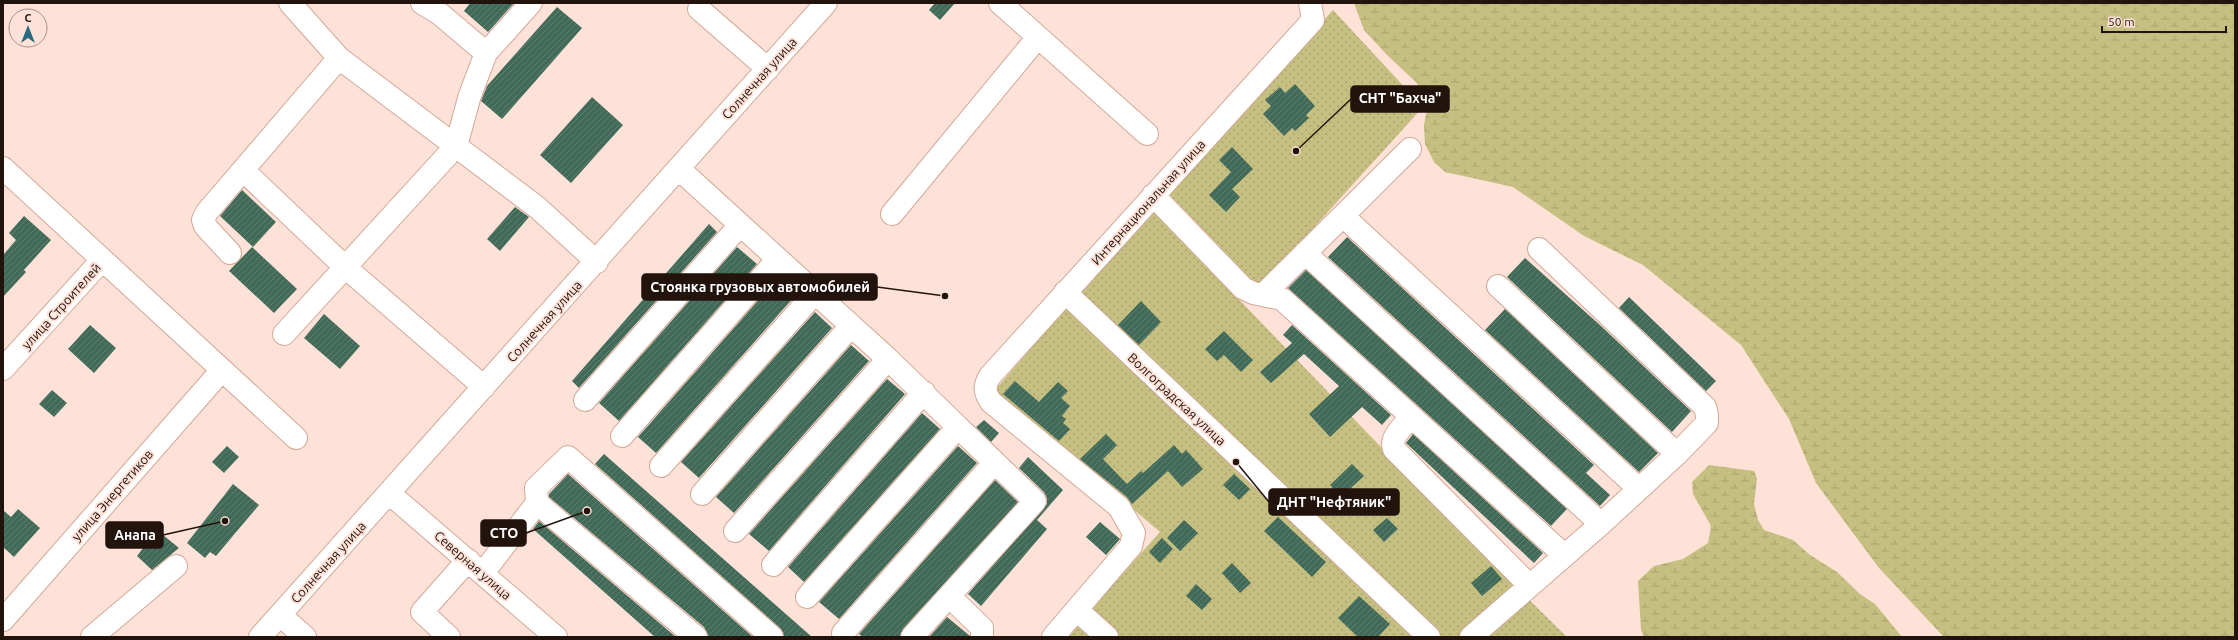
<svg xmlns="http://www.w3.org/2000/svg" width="2238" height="640" viewBox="0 0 2238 640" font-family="Ubuntu,sans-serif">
	<defs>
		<pattern id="wetland-marsh" width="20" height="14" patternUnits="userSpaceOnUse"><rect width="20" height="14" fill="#c5bf81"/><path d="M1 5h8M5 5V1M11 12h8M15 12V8" fill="none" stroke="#a9a36e"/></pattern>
		<pattern id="garden-dots" width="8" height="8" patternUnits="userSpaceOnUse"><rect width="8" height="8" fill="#c5bf81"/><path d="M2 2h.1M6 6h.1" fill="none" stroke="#a9a36e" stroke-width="1.8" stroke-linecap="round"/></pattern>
		<pattern id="building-hatch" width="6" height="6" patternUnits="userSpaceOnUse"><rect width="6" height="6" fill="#416b58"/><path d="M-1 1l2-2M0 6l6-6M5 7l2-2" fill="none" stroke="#607e70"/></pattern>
	</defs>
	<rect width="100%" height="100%" fill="#fee2d7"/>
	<path fill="url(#wetland-marsh)" d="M1354,3h881v634h-291l-65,-69 -63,-85 -27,-64 -48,-74 -98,-80 -59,-29 -71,-49 -68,-15 -11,-10 -9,-18 -1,-19 3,-16 -10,-26 -30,-28 -23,-25z
		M1709,465l45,6 3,7 -3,26 4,16 6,10 29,10 17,15 27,17 23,22 15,10 27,33h-258l-3,-7 -3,-49 16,-15 29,-7 25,-16 3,-17 -18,-32 -1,-12z"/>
	<path fill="url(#garden-dots)" d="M1333,10l90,97 -164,181 -90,-94z
		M1152,209l355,369 60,59h-498l27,-34 64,-71 -166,-141z"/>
	<path fill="url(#building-hatch)" d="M470,3h44l-26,29 -24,-21z
		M935,3h20l-15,17 -11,-10z
		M557,7l25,21 -80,91 -21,-18 6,-15z
		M1295,84l20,22 -9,9 3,3 -14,13 -3,-3 -8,8 -21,-22 8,-8 -6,-6 15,-13 5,6z
		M592,97l31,28 -52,58 -31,-28z
		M1232,147l21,22 -21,20 8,8 -14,15 -17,-17 22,-23 -12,-12z
		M242,190l34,32 -23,25 -33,-31z
		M515,207l14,10 -29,34 -13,-12z
		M24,216l27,24 -27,30 2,2 -23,25v-42l13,-15 -7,-7z
		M709,224l8,8 -138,156 -7,-7z
		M1347,237l247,228 -8,8 24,22 -10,11 -272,-249z
		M252,247l45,42 -23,24 -45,-42z
		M737,247l20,17 -138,157 -20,-18z
		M1525,258l76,68 90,85 -19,21 -165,-155z
		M1306,270l261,239 -16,17 -263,-238z
		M776,280l19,16 -139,157 -18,-16z
		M1629,297l87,84 -10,10 -87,-83z
		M1141,301l20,21 -22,23 -21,-20z
		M1505,309l153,144 -19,19 -154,-142z
		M815,312l17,16 -133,150 -18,-16z
		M324,314l36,32 -20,23 -36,-31z
		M90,325l26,23 -22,25 -26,-24z
		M1292,325l99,90 -9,10 -20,-18 -32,30 -21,-23 30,-28 -35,-32 -33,29 -11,-11 32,-29 -9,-8z
		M1224,331l29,29 -12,12 -17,-17 -7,6 -12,-12z
		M851,345l18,16 -135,152 -18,-16z
		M887,379l18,15 -136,157 -20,-17z
		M1015,381l24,21 19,-20 10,9 -7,7 9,8 -8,10 4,3 -3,4 7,6 -11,12 -56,-47z
		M52,390l15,13 -13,14 -15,-13z
		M922,413l18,16 -136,153 -16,-15z
		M984,420l15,13 -8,9 -15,-15z
		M1106,434l11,11 -14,14 24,25 14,-13 2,2 31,-28 8,9 4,-4 17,19 -21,18 -14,-16 -36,33 -5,-7 -47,-38z
		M1413,434l130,119 -9,10 -128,-120z
		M227,446l12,11 -15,16 -12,-11z
		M958,446l19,17 -138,156 -20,-17z
		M604,454l208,183h-28l-4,-9 -185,-164z
		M1028,457l35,33 -26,30 10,9 -66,77 -13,-12 79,-90v-6l-3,-6 -25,-24z
		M1352,464l12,12 -23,21 -11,-12z
		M568,474l185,163h-44l-5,-10 -155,-130v-3z
		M1234,474l16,15 -11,11 -16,-15z
		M995,480l23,22 -115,127 -3,8h-37l-4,-3z
		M233,484l26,21 -43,51 -6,-4 -5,6 -18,-15z
		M18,509l22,19 -26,29 -11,-10v-37l8,7z
		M1278,517l48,45 -14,15 -48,-46z
		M1387,518l11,11 -14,13 -11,-12z
		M1184,520l14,13 -18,18 -13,-13z
		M539,521l137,116h-21l-122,-108z
		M1100,522l20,17 -14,16 -20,-18z
		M157,530l22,18 -27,22 -15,-14z
		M1162,538l11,11 -13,14 -11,-11z
		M1232,563l19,20 -11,10 -18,-20z
		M1491,566l11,13 -20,17 -11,-13z
		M1196,584l16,15 -10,11 -16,-14z
		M1359,596l31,28 -12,13h-20l-20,-19z
		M947,617l23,19v1h-41z"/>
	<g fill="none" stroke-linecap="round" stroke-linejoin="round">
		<g stroke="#d3a795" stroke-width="24">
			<path id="minor" d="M290,3l49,55
				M422,3l18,11 46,39
				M1000,3l147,131
				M699,9l69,60
				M3,168l293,270
				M679,169l209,190 70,68 -151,170
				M243,170l102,97 139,120
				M1153,195l90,93 10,5 29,6 282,256
				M892,214l146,-177
				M1343,216l296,273
				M230,253l-25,-27 -2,-6 4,-8 132,-154 199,150 59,54
				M1305,253l296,271
				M1498,286l179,168
				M1065,292l364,345
				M1263,295l147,-146
				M284,334l172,-188 14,-51 16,-42 45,-50
				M3,369l99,-109
				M585,400l155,-175
				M1411,417c-6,8 -22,20 -17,32l135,136
				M622,436l156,-177
				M661,466l154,-173
				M389,493l167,144
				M702,494l149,-168
				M735,531l153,-172
				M773,565l151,-173
				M483,573l54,-70
				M949,596l33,32v9
				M1077,610l30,27
				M280,615l25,22
				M3,620l219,-250
				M843,633l151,-170
				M92,637l84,-71
				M260,637l566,-634
				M449,637l-27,-25 46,-52
				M696,637l-159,-134 -1,-15 32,-31 204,180
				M912,637l123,-136 -77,-74
				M1053,637l78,-91 3,-13 -15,-26 -128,-105c-7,-10 -7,-16 -1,-26l323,-356 -3,-17
				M1471,637l130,-113 76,-70 30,-31v-8l-2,-8 -166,-158"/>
		</g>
		<use href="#minor" stroke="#fff" stroke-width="22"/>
	</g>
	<g text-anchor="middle" stroke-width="4" stroke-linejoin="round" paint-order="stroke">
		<g font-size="13" fill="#23130d" stroke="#fee2d7">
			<text transform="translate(759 78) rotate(-48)" y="5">Солнечная улица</text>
			<text transform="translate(1148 202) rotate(-48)" y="5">Интернациональная улица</text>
			<text transform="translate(61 306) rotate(-48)" y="5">улица Строителей</text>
			<text transform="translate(544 321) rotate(-48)" y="5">Солнечная улица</text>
			<text transform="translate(1177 399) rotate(43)" y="5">Волгоградская улица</text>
			<text transform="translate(112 495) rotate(-49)" y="5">улица Энергетиков</text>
			<text transform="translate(328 562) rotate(-48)" y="5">Солнечная улица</text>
			<text transform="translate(473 565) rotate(41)" y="5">Северная улица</text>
		</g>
	</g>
	<path fill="none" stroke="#23130d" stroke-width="1.5" d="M1296 151L1351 99M945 296L877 287M1236 462L1269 502M587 511L526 533M225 521L163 535"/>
	<g fill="#23130d" stroke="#fee2d7" stroke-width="1.5">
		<circle cx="1296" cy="151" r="4"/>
		<circle cx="945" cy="296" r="4"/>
		<circle cx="1236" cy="462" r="4"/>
		<circle cx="587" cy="511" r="4"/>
		<circle cx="225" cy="521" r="4"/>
	</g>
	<g fill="#23130d" stroke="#23130d" stroke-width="1.5">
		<rect x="1351" y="86" width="98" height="26" rx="4"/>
		<rect x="642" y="274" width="235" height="26" rx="4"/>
		<rect x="1269" y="489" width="130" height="26" rx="4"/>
		<rect x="481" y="520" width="45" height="26" rx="4"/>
		<rect x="106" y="522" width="57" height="26" rx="4"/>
	</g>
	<g font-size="14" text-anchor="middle" font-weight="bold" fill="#fff">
		<text x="1400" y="103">СНТ "Бахча"</text>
		<text x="760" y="292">Стоянка грузовых автомобилей</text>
		<text x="1334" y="507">ДНТ "Нефтяник"</text>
		<text x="504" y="538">СТО</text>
		<text x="135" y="540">Анапа</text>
	</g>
	<rect width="2238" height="640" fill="none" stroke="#23130d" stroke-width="8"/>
	<g transform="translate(28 28)"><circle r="19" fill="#fee2d7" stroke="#a68f86"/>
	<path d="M0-3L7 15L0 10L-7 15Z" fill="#2a697e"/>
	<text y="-6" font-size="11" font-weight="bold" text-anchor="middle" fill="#23130d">С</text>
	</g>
	<path d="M2102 26v6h124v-6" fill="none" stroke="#23130d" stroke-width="2"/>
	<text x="2108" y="26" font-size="12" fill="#23130d" stroke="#fee2d7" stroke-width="3" paint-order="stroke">50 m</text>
</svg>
